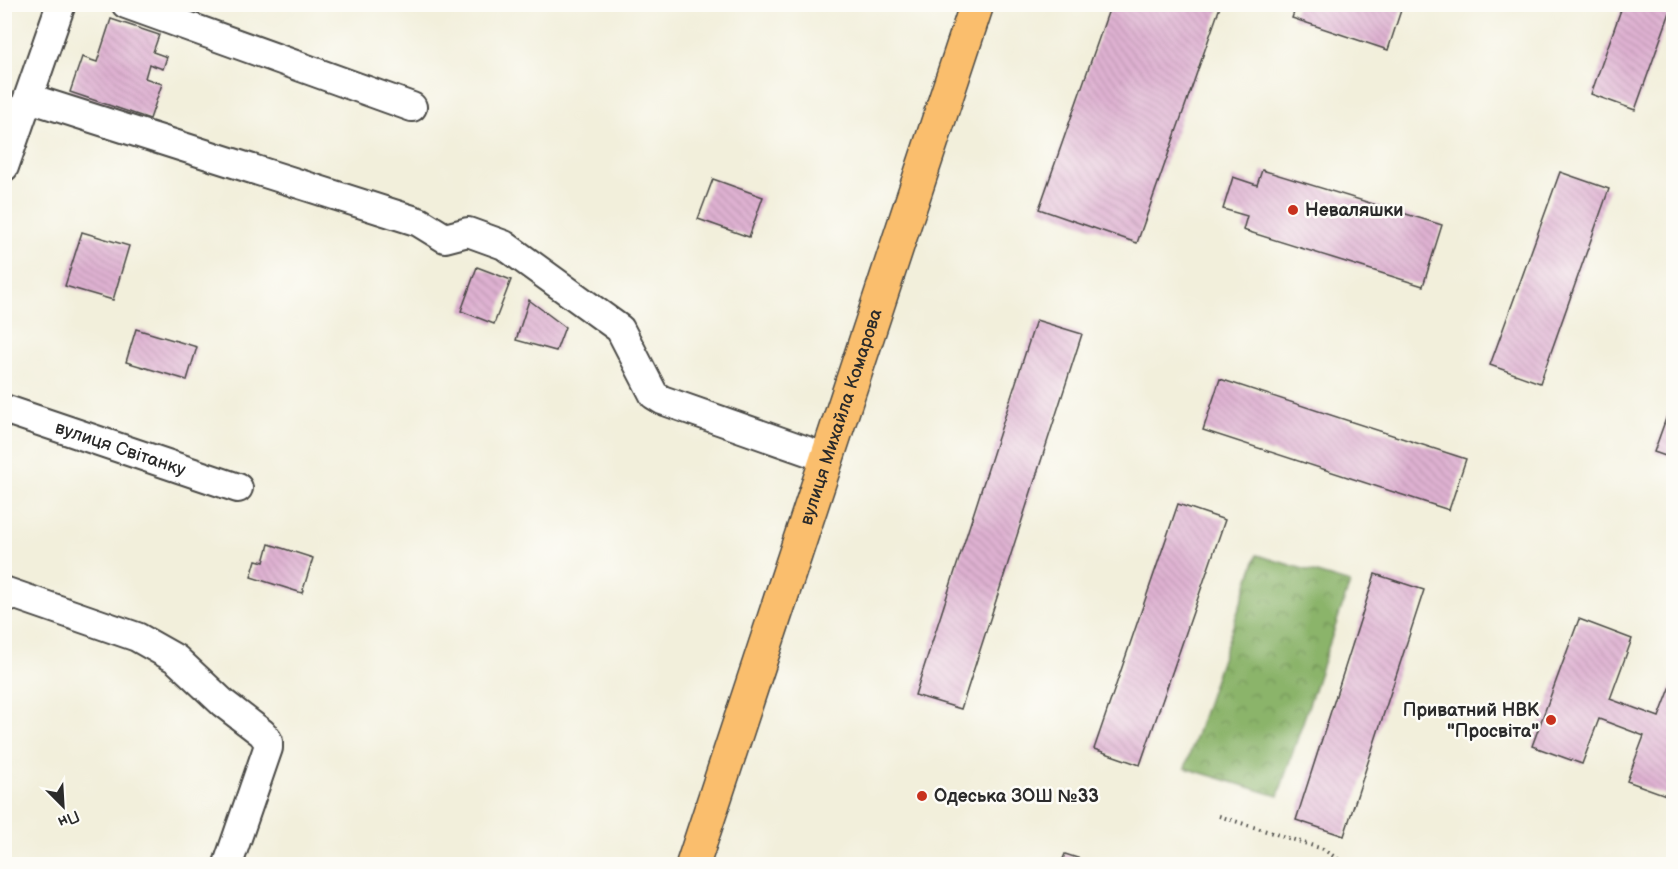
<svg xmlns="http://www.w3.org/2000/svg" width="1678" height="869" viewBox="0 0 1678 869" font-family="'Balsamiq Sans',sans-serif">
	<defs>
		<pattern id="forest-crowns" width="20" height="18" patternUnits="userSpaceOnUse" patternTransform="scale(1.5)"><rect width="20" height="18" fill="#8bb46a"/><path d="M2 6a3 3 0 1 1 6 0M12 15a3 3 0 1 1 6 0" fill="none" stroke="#729357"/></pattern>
		<pattern id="building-back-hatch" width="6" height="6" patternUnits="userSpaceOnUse" patternTransform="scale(1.5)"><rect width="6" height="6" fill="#deb1d1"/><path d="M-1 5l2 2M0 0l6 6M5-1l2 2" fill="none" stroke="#bf98b4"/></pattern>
	</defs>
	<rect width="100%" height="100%" fill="#fdfcf7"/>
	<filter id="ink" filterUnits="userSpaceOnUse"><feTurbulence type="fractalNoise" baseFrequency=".0167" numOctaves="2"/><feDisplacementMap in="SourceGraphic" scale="12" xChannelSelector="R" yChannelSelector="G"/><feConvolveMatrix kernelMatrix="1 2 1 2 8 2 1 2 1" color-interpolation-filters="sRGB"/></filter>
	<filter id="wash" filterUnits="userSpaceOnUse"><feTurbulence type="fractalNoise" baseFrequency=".008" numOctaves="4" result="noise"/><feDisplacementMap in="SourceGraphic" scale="24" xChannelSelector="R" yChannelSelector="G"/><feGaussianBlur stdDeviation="1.35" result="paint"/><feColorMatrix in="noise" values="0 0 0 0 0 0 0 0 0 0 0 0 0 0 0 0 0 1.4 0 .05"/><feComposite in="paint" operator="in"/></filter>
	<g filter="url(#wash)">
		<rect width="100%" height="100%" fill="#f2efdb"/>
		<path fill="url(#forest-crowns)" stroke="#5b704a" stroke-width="1.5" d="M1257,555l93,28 -72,213 -93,-28z"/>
		<g id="blocks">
			<path fill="url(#building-back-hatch)" d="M1111,4h110l-84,239 -98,-34z
				M1297,4h106l-15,46 -96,-32z
				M1623,4h50l-38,106 -44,-16z
				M111,19l48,16 -6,17 14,5 -4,12 -14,-5 -4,14 17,6 -12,35 -80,-27 12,-35 15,5z
				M1262,170l180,55 -19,61 -180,-56 4,-14 -24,-7 10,-32 24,8z
				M1560,172l49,17 -69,194 -50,-18z
				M713,179l50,18 -14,40 -51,-18z
				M82,232l47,14 -16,54 -48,-14z
				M477,267l34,13 -17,44 -33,-13z
				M529,300l36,27 -9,24 -40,-11z
				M1036,320l46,14 -121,375 -46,-14z
				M136,329l61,18 -10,33 -61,-18z
				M1220,379l246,80 -17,51 -246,-80z
				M1673,399h1v60l-20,-7z
				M1178,504l47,16 -85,245 -46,-16z
				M269,544l44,14 -11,35 -51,-16 5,-17 8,2z
				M1375,574l49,16 -80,246 -48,-16z
				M1579,619l53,20 -22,60 49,18 15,-39v120l-47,-17 17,-45 -45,-17 -17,45 -50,-18z
				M1065,854l31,10h-35z"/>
		</g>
	</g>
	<g filter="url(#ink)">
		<use href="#blocks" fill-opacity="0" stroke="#494845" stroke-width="1.5"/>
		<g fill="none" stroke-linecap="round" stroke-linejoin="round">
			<g stroke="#494845" stroke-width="32">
				<g id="minor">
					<path d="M126,4l286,103"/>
					<path d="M29,98l390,124 26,16 23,-6 36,13 116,84 34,66 8,5 165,58"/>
					<path d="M4,167l57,-163"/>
					<path id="s1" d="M4,409l234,79"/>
					<path d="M4,591l133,46 39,22 47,44 39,30 6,8v7l-40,116"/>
				</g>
			</g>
			<g stroke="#494845" stroke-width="36">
				<g id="primary">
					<path id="s2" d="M693,864l284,-860"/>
				</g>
			</g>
			<path stroke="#494845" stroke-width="4" stroke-dasharray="1.5 4.5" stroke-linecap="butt" d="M1219,816l104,33 22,15"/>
			<use href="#minor" stroke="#fff" stroke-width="28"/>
			<use href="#primary" stroke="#fabe6d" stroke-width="33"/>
		</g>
	</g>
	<g fill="#c8321e" stroke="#fdfcf7" stroke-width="2">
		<circle cx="1293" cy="210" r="6"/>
		<circle cx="1551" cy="720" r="6"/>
		<circle cx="922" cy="796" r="6"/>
	</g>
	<g text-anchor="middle" stroke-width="5" stroke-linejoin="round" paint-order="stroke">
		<g font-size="18" font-weight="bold" fill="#2b2b2b" stroke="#fdfcf7" text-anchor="start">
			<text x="1305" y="216">Неваляшки</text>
			<text x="1539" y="716" text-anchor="end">Приватний НВК<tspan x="1539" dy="21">"Просвіта"</tspan></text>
			<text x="934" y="802">Одеська ЗОШ №33</text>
		</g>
		<g font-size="18" fill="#2b2b2b" stroke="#fdfcf7">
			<text dy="6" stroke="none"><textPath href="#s2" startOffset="471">вулиця Михайла Комарова</textPath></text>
			<text dy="6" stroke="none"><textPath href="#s1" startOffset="123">вулиця Світанку</textPath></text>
		</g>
	</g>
	<rect width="1678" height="869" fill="none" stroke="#fdfcf7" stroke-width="24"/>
	<g transform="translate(63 806) rotate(156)" stroke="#fdfcf7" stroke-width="4.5" paint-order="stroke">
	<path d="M0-4.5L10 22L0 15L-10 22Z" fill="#2b2b2b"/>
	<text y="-9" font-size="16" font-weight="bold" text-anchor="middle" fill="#2b2b2b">Пн</text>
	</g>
</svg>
